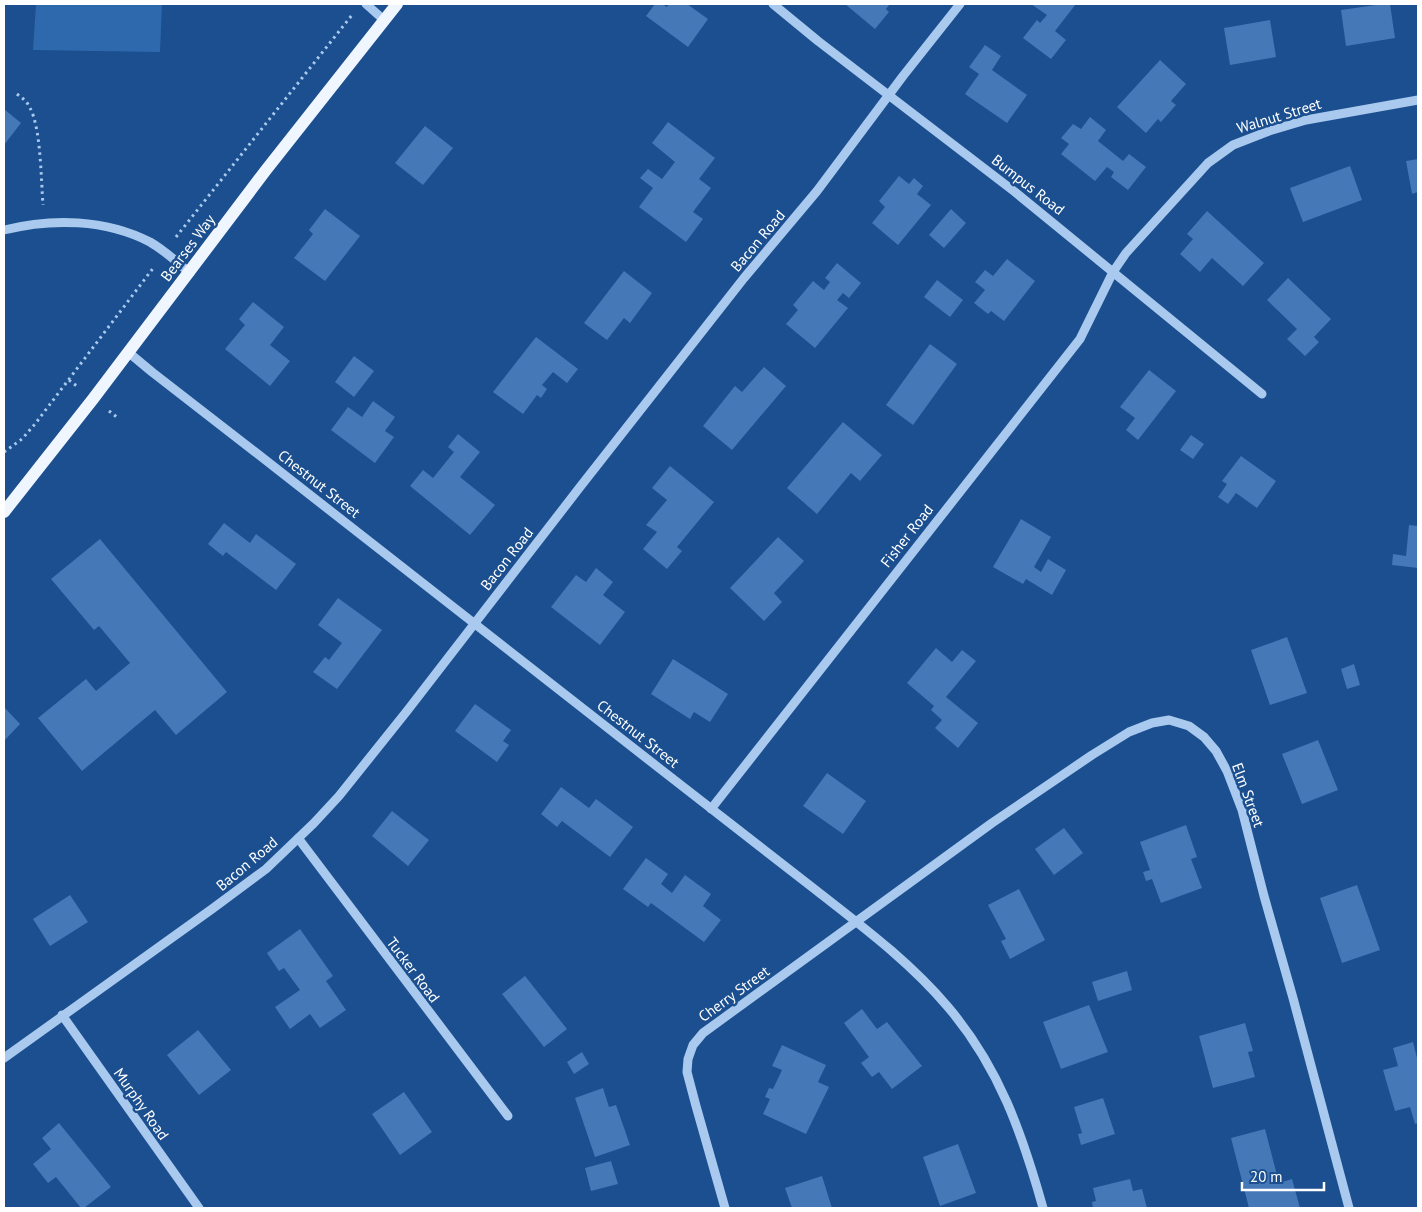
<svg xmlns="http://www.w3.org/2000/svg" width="1422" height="1212" viewBox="0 0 1422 1212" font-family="'PT Sans',sans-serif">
	<rect width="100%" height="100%" fill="#1b4f8f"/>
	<path fill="#2e69ad" d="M36,4h126l-2,48 -127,-2z"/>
	<path fill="#4478b7" d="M655,4h7l5,3 2,-3h18l21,15 -20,28 -42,-31z
		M845,4h45l-4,5 3,3 -14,17z
		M1031,4h45l-21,27 11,9 -15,19 -28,-21 14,-18 3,3 7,-8z
		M1383,4h7l5,34 -49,8 -5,-36z
		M1270,20l6,37 -46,8 -6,-37z
		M985,45l16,11 -9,14 35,25 -20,28 -42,-29 14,-20 -10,-7z
		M1160,60l26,24 -15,17 5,4 -15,17 -3,-3 -12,14 -29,-26z
		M4,109l17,14 -17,22z
		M1090,117l16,13 -8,11 25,20 6,-7 17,13 -18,23 -17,-13 3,-5 -7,-5 -12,14 -34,-27 8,-10 -8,-6 12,-14 8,5z
		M668,122l47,36 -16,21 12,9 -18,24 10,7 -17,23 -47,-35 14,-19 -13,-10 8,-9 14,10 13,-17 -23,-19z
		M425,126l28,22 -30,37 -28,-22z
		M1418,159v33l-6,2 -6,-33z
		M1350,166l12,34 -59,22 -13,-34z
		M899,176l10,8 5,-6 9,8 -6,8 14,11 -33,40 -26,-22 13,-16 -6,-6z
		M325,209l35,27 -35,45 -31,-23 19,-24 -4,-4z
		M951,209l15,14 -22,25 -15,-13z
		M1207,211l57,52 -21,23 -31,-28 -12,14 -20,-18 13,-15 -6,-5z
		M1007,259l28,22 -31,40 -13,-10 -3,3 -14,-11 11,-13 -10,-8 10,-12 8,6z
		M837,263l24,20 -12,15 -6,-5 -6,7 11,8 -33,40 -29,-24 12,-14 -5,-5 20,-24 11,9 6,-8 -5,-4z
		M624,271l28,22 -22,30 -6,-5 -17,22 -23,-17z
		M1288,278l43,41 -17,18 5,5 -14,14 -18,-17 10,-10 -30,-29z
		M937,280l26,20 -13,17 -26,-20z
		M253,302l31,25 -14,18 20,16 -20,25 -45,-37 20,-24 -6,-6z
		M536,337l42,32 -11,14 -14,-11 -11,13 5,4 -6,9 -4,-3 -14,19 -30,-22z
		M930,344l27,20 -44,61 -27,-20z
		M354,356l20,15 -20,26 -19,-15z
		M764,367l22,19 -54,64 -29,-24 32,-40 7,6z
		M1149,370l27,21 -38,49 -12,-10 9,-12 -15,-11z
		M373,401l22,16 -10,14 9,6 -19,26 -44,-33 17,-23 14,10z
		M843,422l39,33 -22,26 -9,-8 -34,41 -30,-26z
		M458,434l22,18 -20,25 35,28 -25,30 -60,-49 13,-16 10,8 21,-26 -6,-5z
		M1191,435l13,9 -11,15 -13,-9z
		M1241,456l35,25 -19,27 -21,-15 -8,11 -10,-7 9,-13 -5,-3z
		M670,466l44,36 -37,45 5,4 -15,18 -24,-20 14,-17 -11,-7 21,-25 -15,-12z
		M1021,519l30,18 -17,30 7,5 7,-13 18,11 -14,25 -26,-16 -3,5 -30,-17z
		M224,523l26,20 6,-9 40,30 -20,26 -50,-38 -3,4 -15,-12z
		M1409,525l9,1v42l-26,-3 1,-11 13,2z
		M778,537l26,24 -30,32 8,9 -18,19 -34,-33z
		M100,539l127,153 -51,43 -21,-25 -73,61 -44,-53 48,-39 10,12 34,-28 -31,-37 -5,4 -43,-51z
		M596,568l17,14 -10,13 22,17 -25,33 -49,-38 25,-32 10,7z
		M338,598l44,32 -45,59 -24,-17 12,-15 4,3 13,-17 -24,-18z
		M1287,637l20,56 -37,12 -19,-55z
		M936,648l16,14 10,-12 14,11 -30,36 32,26 -20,25 -23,-20 7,-8 -11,-10 3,-4 -27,-23z
		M673,659l55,35 -18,28 -16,-10 -4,7 -39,-25z
		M1354,664l6,21 -13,4 -6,-20z
		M475,704l36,26 -8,11 6,4 -12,17 -42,-31z
		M4,707l16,17 -16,17z
		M1318,740l20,50 -36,14 -20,-50z
		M827,773l39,28 -23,33 -40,-28z
		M561,787l28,21 7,-9 37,28 -23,30 -48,-36 -5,6 -16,-13z
		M392,811l37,29 -21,26 -36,-30z
		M1186,825l11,32 -6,2 11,29 -41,15 -9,-24 -6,2 -3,-9 7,-2 -10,-28z
		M1064,828l19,25 -29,22 -19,-26z
		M646,858l22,16 -7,10 11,9 13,-18 26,19 -8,12 18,14 -17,22 -53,-39 -3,4 -25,-18z
		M1357,885l23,65 -38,13 -22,-65z
		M1019,889l26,51 -35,19 -9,-18 5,-2 -18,-34z
		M70,895l18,27 -38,24 -17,-27z
		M300,929l33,47 -7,5 20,29 -26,18 -10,-14 -20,15 -15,-22 25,-17 -16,-22 -5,3 -12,-18z
		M1127,971l5,19 -34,11 -6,-19z
		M525,976l42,53 -23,18 -42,-53z
		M1089,1005l19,47 -47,17 -18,-47z
		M862,1009l15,20 10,-7 35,44 -30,23 -13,-17 -7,5 -11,-14 8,-6 -25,-34z
		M1245,1023l8,28 -5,1 7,25 -42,11 -14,-52z
		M198,1030l33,40 -32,25 -32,-40z
		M1413,1042l5,20v61l-3,1 -5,-17 -15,4 -12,-41 15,-4 -5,-18z
		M782,1045l44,20 -8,17 11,5 -23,47 -43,-20 7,-15 -5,-2 4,-9 4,1 9,-19 -10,-4z
		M582,1052l7,12 -15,10 -7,-12z
		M603,1088l6,19 7,-2 14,40 -35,12 -20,-59z
		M404,1092l28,40 -32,23 -28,-41z
		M1103,1098l12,36 -34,11 -3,-11 4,-1 -8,-26z
		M59,1123l52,64 -27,21h-3l-25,-31 -8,6 -15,-19 18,-15 -9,-11z
		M1265,1129l14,54 13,-4 8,29h-51l-18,-70z
		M958,1144l18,49 -36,13 -17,-49z
		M611,1161l7,23 -27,7 -6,-23z
		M822,1176l10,32h-40l-7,-20z
		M1130,1179l3,12 9,-2 5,19h-54l-1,-6 4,-1 -3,-13z"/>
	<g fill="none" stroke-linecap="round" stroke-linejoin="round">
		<path stroke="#a9c9ee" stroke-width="3" stroke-dasharray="2.5 4" stroke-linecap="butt" d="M17,94c5,4 10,7 13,14 11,20 11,72 13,97
			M176,237l176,-222
			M69,380l9,7
			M109,411l9,7
			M4,452l18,-13 13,-15 119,-157"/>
		<path stroke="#a9c9ee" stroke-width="9" d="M366,4l18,16
			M773,4l45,37 197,151 247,202
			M4,230c48,-12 101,-11 146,12 14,8 27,20 40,31
			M128,352l24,20c170,131 338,265 507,396 53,41 106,82 158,123 46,36 93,71 131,116 51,60 74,126 95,201
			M711,809l369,-470 33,-67 13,-19 82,-90 25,-18 36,-14 37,-11 112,-20
			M298,838l210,278
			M62,1015l137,193
			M4,1058l208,-149 54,-40 48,-46 25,-27 68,-85 173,-224 164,-209 73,-87 86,-115 57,-72
			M725,1208l-29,-102 -9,-34 1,-13 5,-14 10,-12 289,-210 100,-68 37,-23 23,-9 17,-3 20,6 15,11 12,14 11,20 15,39 22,86 29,102 56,210"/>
		<path stroke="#f0f6ff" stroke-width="12" d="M4,512l89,-113 173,-229 131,-166"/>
	</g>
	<g text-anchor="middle" stroke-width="5" stroke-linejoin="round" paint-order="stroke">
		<g font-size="15" fill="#fff" stroke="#1b4f8f">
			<text transform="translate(1279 116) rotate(-17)" y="5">Walnut Street</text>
			<text transform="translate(1028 185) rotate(38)" y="5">Bumpus Road</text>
			<text transform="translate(758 241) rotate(-50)" y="5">Bacon Road</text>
			<text transform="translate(188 248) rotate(-53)" y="5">Bearses Way</text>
			<text transform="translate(319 484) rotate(38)" y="5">Chestnut Street</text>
			<text transform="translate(907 536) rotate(-52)" y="5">Fisher Road</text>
			<text transform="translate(507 559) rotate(-52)" y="5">Bacon Road</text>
			<text transform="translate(638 734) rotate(38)" y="5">Chestnut Street</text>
			<text transform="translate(1248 795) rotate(70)" y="5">Elm Street</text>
			<text transform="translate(247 864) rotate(-40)" y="5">Bacon Road</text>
			<text transform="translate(413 970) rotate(53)" y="5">Tucker Road</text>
			<text transform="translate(734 994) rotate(-36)" y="5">Cherry Street</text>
			<text transform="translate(141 1104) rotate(55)" y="5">Murphy Road</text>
		</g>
	</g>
	<rect width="1422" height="1212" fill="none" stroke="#ffffff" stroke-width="10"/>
	<path d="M1242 1182v8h82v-8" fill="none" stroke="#ffffff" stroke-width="2.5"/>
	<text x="1250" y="1182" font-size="15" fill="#ffffff" stroke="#1b4f8f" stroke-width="4" paint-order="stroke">20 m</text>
</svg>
